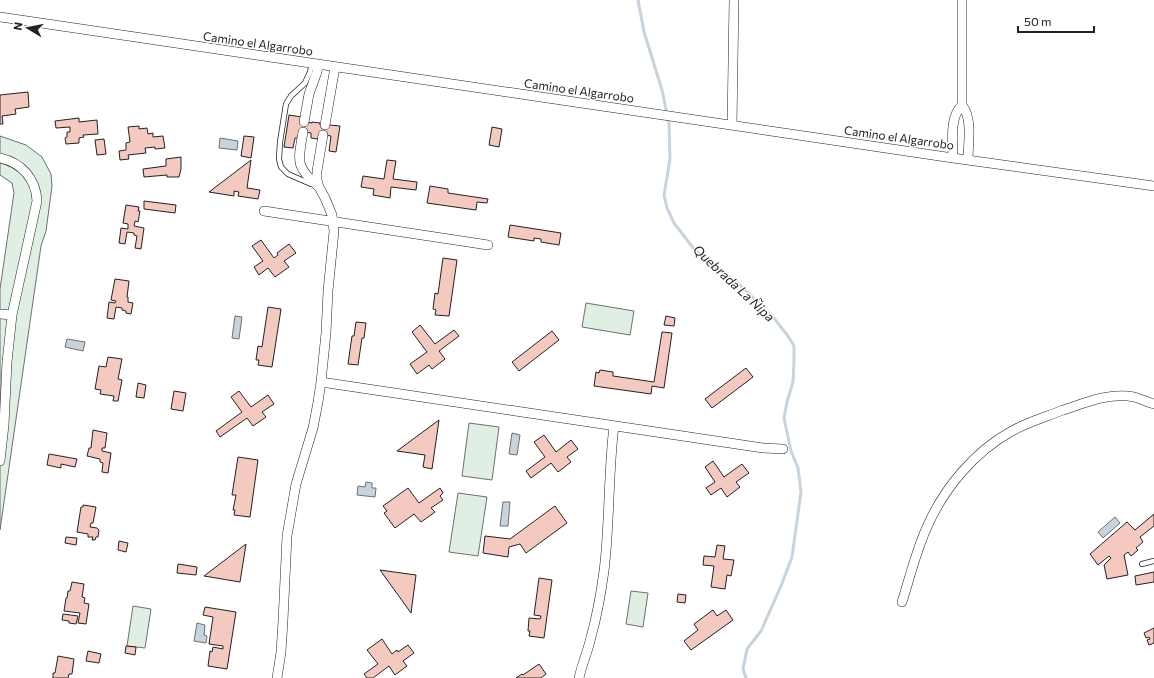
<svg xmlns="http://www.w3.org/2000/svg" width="1154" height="678" viewBox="0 0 1154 678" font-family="Commissioner,sans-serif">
	<rect width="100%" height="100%" fill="#fff"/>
	<path fill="#e0efe3" stroke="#6f6f6f" d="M0,136l26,9 16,12 9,17 1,12 -6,45 -5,15 -41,284v-241l14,-96 -2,-10 -12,-8z
		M586,303l48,8 -4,24 -48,-8z
		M469,423l30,4 -7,53 -30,-4z
		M458,493l29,4 -9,59 -29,-4z
		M631,591l17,2 -5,34 -17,-3z
		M133,606l18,3 -6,39 -18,-2z"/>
	<path fill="#c7d3dd" stroke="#6f6f6f" d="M220,138l18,3 -1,9 -18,-2z
		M235,316l7,1 -3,22 -7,-1z
		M67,339l18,3 -2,9 -18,-4z
		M512,433l8,2 -3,20 -8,-1z
		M366,482l6,1v5h4l-1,9 -18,-2 1,-9 7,1z
		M503,502h7l-2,24h-8z
		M1115,517l5,6 -17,15 -5,-6z
		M197,623l8,2 -1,10 3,1 -1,7 -12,-2z"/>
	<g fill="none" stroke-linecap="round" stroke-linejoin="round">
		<path stroke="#c7d3dd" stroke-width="3" d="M638,0l6,32 18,58 7,34 1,35 -6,36 3,13 7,15 20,26 11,10 34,25 34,33 15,19 6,10v15l-1,21 -6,20 -3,16 7,33 7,17 3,24 -9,65 -11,29 -20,45 -14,18 -4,20 3,9"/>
	</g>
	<path fill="#f3c9c0" stroke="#222" d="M28,92l1,15 -14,2 1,5 -14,2 1,8h-3v-29z
		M289,115l13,2 -1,4 11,2v-1l8,1v2l9,1v-1l11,1 -4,26 -7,-1 2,-15 -12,-2 -1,5 -7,-1v-5l-12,-2 -1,7h-3l-2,10 -9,-1z
		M79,118v4l18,-2 1,14 -15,1 1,2 -5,1v5l-13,1 -1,-6 2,-1v-5h3v-5l-14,1 -1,-7z
		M139,126v3l8,-1 1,6 5,-1v4l10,-1 2,12 -10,1v-2l-10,1 1,5 -18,2 1,4 -9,1 -1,-9 7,-1v-7l4,-1 -2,-15z
		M492,127l10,2 -3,18 -10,-2z
		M244,136l10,1 -3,21 -10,-2z
		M104,139l2,15 -9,1 -2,-15z
		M181,157v12l-2,8h-12v-2l-23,2 -1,-8 23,-3v-7z
		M251,160l-4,28 13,2 -2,9 -20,-3 1,-4 -5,-1v5l-25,-4z
		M387,160l9,1 -3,18 24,3 -1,8 -25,-3 -1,11 -17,-3 1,-6 -13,-2 2,-11 21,3z
		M430,186l18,3v4l40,6 -1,4 -10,-1 -1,8 -49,-7z
		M144,201l32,4 -1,8 -31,-4z
		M126,205l13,2 -1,4h2l-2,11 -3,-1 -1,5 10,2 -3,21 -6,-1 2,-12 -3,-1v-2l-7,-1 -2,12 -6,-1 2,-15 7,1v-5l-5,-1z
		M510,225l51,8 -2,12 -18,-3v-3l-7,-1v3l-26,-4z
		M261,240l13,18 4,-3 -1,-2 12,-9 7,9 -12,8 5,6 -14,10 -7,-9 -9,7 -5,-8 9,-6 -11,-15z
		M443,258l14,2 -8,56 -14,-1 1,-5 -3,-1 2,-16 3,1z
		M115,279l14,2 -2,16h1v5l5,1 -2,11 -5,-1v-2l-4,-1v-2l-6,-1 -2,12 -7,-1 2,-16 6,1 1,-2 -5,-1z
		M268,307l13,2 -9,58 -14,-2 1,-5h-3l2,-14 4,1z
		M666,316l9,2 -1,8 -10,-1z
		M356,322l10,1 -2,15h-2l-4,27 -10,-1 4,-28h2z
		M420,325l15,19 19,-14 5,6 -20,15 6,8 -13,10 -3,-4 -12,9 -7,-10 17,-12 -15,-20z
		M552,331l7,9 -40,31 -7,-9z
		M662,332l10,1 -8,55 -12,-2 -1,8 -57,-8 2,-14 3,1 1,-3 13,2v4l41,6z
		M108,357l14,2 -4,20 4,1 -4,21h-5l1,-5 -14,-2 1,-4 -6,-1 4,-23 7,1z
		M746,368l7,9 -41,31 -7,-9z
		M138,383l8,2 -2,13 -8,-1z
		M174,391l12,2 -3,18 -12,-2z
		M239,391l12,16 17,-12 6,9 -12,8 4,5 -13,9 -6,-8 -27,19 -4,-6 26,-19 -11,-15z
		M439,420l-7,49 -9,-2 2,-12 -28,-4z
		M93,430l14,3 -2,15h-3v3l9,2 -3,20 -6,-1 1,-9 -3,-1v-3l-13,-3 2,-8h2z
		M544,435l12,17 15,-12 7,9 -11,8 4,5 -13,10 -7,-9 -20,15 -5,-7 19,-14 -11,-15z
		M49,454l28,5 -2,8 -14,-3v4l-14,-3z
		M238,457l20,3 -8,57 -16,-2 1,-5h-2l3,-15h-4z
		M713,461l11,16 18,-13 7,9 -13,9 4,5 -13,10 -6,-9 -10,7 -5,-7 9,-6 -10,-15z
		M408,488l11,15 21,-15 3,5 -3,3 3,4 -12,8 4,4 -14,10 -7,-8 -19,14 -11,-15 3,-2 -4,-5z
		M83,505l13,2 -3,16h-2l-1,4 7,1 2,2 -1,7h-2l-1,3h-3l1,-3h-5v-3l-11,-2 4,-25h2z
		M555,506l12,17 -41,30 -6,-9 -11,3 -1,10 -25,-4 2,-17 25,3z
		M1154,514v12l-14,11 3,5 -7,6 2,2 -7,6 -3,-4 -4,3 4,20 -21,4 -3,-14 7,-7 -2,-2 -11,9 -8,-11 37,-32 8,8z
		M66,537l11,1 -1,7 -11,-2z
		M119,541l9,2 -2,9 -8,-2z
		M246,544l-6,38 -36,-6z
		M717,545l8,1 -2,13 11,1 -3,16 -4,-1 -2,14 -14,-2 3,-21 -11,-1 1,-9 11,1z
		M178,564l19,3 -1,8 -19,-2z
		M380,570l36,5 -5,38z
		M1154,572v10l-18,3 -1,-9z
		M539,578l13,2 -8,58 -15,-2 1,-5h-2l1,-13 11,1 1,-3 -7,-1z
		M72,582l12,2 -2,13 3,1 -1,5 5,1 -3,20 -8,-1 2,-10 -16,-2 2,-13h1l1,-7h2z
		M678,594l8,1 -1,8 -8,-1z
		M205,607l31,5 -9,57 -19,-3 2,-15 2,1 1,-5 10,2v-3l-14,-2 4,-27 -10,-2z
		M713,610l4,6 9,-6 7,10 -42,30 -7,-9 14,-11 -4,-6z
		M63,614l15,2 -2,8 -7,-1v-2l-7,-1z
		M1154,628v15l-5,2 -2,-5 3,-1 -1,-2 -3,1 -2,-5z
		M382,639l10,15 5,-4 1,2 10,-7 6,8 -11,8 4,5 -12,9 -6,-9 -16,12h-6l-3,-4 14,-10 -11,-14z
		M126,646l10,1 -1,8 -10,-2z
		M88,651l13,3 -2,9 -13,-2z
		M58,656l16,3 -2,15h-3l-1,4h-15v-5h2z
		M539,664l7,10 -5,4h-25l6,-4 1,1z"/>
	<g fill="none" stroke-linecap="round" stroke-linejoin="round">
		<g stroke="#222" stroke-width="6">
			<path id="service" d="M311,184l-23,-10 -7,-7 -2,-8 1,-17 6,-38 5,-8 14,-13 5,-11 2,-8
				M1142,564l12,-3"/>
		</g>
		<g stroke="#222" stroke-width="10">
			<path id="minor" d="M962,0v105c11,14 6,38 6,55
				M0,17l953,141 201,28
				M304,122l5,-28 8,-22 1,-7
				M325,125l10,-58
				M732,125l2,-125
				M303,132c-5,29 -8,35 16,55
				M0,158c22,5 36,21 37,43l-25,114 -5,47 -3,63 -4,36
				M953,158c0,-17 -4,-40 9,-53
				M264,211l224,34
				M0,314l12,1
				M321,382l442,66 20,1
				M902,602c8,-25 14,-51 25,-75 17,-39 48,-76 85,-96 16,-9 34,-14 51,-21 22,-7 47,-18 71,-13 7,2 13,5 20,7
				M277,678l4,-26 2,-31 4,-85 9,-52 17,-56 5,-26 3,-20 5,-49 2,-42 6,-60 -2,-16 -7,-17 -6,-11 -2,-7v-9l6,-36
				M579,678c3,-14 9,-27 12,-41 6,-21 10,-44 13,-66 6,-48 4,-97 10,-145"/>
		</g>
		<use href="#service" stroke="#fff" stroke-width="4.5"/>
		<use href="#minor" stroke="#fff" stroke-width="9"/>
	</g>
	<g text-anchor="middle" stroke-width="3" stroke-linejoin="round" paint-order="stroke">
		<g font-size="12" fill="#222" stroke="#fff">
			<text transform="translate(258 44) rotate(8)" y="4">Camino el Algarrobo</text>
			<text transform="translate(579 91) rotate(8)" y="4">Camino el Algarrobo</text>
			<text transform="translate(899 138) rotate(8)" y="4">Camino el Algarrobo</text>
		</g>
		<g font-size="13" font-style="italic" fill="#222" stroke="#fff">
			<text transform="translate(734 283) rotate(43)" y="5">Quebrada La Ñipa</text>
		</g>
	</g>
	<g transform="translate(28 28) rotate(280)" stroke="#ffffff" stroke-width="3" paint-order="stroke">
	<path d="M0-3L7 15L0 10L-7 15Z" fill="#222222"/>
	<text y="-6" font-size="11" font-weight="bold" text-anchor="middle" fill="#222222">N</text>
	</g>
	<path d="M1018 26v6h76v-6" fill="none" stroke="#222222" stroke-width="2"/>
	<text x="1024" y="26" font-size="12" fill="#222222" stroke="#ffffff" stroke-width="3" paint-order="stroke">50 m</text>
</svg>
